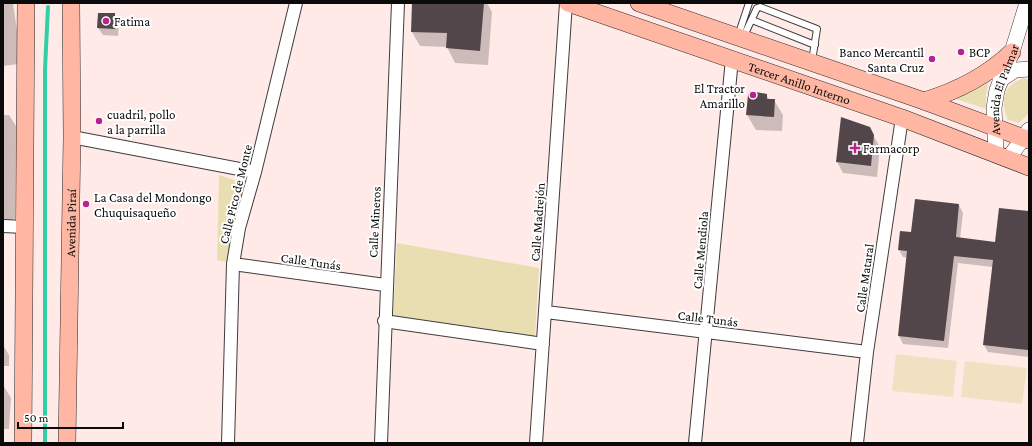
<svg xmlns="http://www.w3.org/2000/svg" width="1032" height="446" viewBox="0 0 1032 446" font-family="'Crimson Pro',serif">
	<rect width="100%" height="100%" fill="#ffeae7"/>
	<path fill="#e9deb1" d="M1024,78l5,2v33l-10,10 -11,-3c-8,-19 -5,-35 16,-42z
		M988,83l-2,12v14l-30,-10z
		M219,175c14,4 24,6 25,22l-18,65 -9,-2z
		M397,243l142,25 -4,70 -142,-22z"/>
	<path fill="#f0e1c3" d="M896,354l61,7 -4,36 -61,-6z
		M965,361l62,7 -5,36 -61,-7z"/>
	<path fill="#0003" d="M3,3h10l5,35v26l-15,2z
		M413,3h74l5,9 -4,53 -33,-2 -8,-16 -27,-1 -8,-14z
		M114,14l5,8 -1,14 -15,-1 -5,-7z
		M749,95h17l4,5h4l9,15 -1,16 -26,-1 -9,-15z
		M3,115h6l9,14 2,24h-4l-1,65 -11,8z
		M869,128l11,19 -3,30 -34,-4 -6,-11z
		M959,205l4,8 -3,26 36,4 4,-34 29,3v145l-41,-5 -4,-7 9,-78 -35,-4 -10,85 -45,-4 -4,-8 9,-78 -5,-1 -4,-7 13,-17z
		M3,345l6,10v11h-6z
		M3,385l8,13 -2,31h-6z"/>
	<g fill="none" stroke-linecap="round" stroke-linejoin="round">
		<path stroke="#31cfa4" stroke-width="4" d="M45,443v-374l3,-62"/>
	</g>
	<path fill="#52464a" d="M412,3h72l-4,48 -34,-3 1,-15 -36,-1z
		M98,13h17v16l-18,-1z
		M750,91l17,3v5h8l-1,18 -28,-2 2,-20z
		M841,117l29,10 4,8 -3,31 -35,-4z
		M915,199l44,5 -3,33 39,5 4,-34 30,3 -1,139 -45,-5 10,-85 -39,-4 -10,85 -46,-5 9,-85 -9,-1 2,-19 11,1z"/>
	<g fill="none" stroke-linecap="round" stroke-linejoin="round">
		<g stroke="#3d3d3d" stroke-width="8">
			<path id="service" d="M752,20l63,25
				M738,36l11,-33
				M743,38l14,-30 3,-1 57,22 -5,32"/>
		</g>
		<g stroke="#3d3d3d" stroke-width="14">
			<path id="minor" d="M72,137l183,35
				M3,226l22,1
				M233,264l152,21
				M546,312l321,40
				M384,321l159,23
				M228,443l5,-179 6,-36 16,-56 41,-169
				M381,443l17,-440
				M536,443l30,-440
				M695,443l37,-384
				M857,443l10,-91 35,-234"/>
		</g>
		<g stroke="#3d3d3d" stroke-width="16">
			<g id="tertiary">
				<path d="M1000,80l15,-10 14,-1"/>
				<path id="s1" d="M996,154l-2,-46 3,-18 15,-38 15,-49"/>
				<path d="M1008,159l21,-29"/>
			</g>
		</g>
		<g stroke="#2c2c2c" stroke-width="18">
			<g id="secondary">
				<path id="s2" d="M568,3l334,115 127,49"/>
				<path d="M639,3l285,98 105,39"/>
				<path d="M924,101c33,-10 63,-25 88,-49"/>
				<path d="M23,443l3,-440"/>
				<path id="s3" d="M67,443l5,-306 -1,-134"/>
			</g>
		</g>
		<use href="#service" stroke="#fff" stroke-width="6"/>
		<use href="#minor" stroke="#fff" stroke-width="12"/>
		<use href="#tertiary" stroke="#fff" stroke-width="15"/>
		<use href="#secondary" stroke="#ffb6a2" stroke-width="17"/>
	</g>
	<g fill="#ba218f" stroke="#fff" stroke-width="1.5">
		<circle cx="106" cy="21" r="4"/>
		<circle cx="961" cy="52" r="4"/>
		<circle cx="932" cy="59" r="4"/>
		<circle cx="753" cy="95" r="4"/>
		<circle cx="99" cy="121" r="4"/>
		<path d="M853 142h4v4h4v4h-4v4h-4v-4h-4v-4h4z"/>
		<circle cx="86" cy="204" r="4"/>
	</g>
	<g text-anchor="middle" stroke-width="4" stroke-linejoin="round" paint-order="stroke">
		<g font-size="13" fill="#0a0a0a" stroke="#fff" text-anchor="start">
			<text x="114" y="26">Fatima</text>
			<text x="924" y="57" text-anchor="end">Banco Mercantil<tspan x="924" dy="15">Santa Cruz</tspan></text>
			<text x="969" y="57">BCP</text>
			<text x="745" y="93" text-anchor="end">El Tractor<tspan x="745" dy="15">Amarillo</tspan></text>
			<text x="107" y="119">cuadril, pollo<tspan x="107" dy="15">a la parrilla</tspan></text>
			<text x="863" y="153">Farmacorp</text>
			<text x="94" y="202">La Casa del Mondongo<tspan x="94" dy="15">Chuquisaqueño</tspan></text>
		</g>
		<g font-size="13" fill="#0a0a0a" stroke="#fff">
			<text dy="5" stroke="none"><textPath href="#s2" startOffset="245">Tercer Anillo Interno</textPath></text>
			<text dy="5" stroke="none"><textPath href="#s1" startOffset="66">Avenida El Palmar</textPath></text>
			<text transform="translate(235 194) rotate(-76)" y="5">Calle Pico de Monte</text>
			<text transform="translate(374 222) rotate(-87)" y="5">Calle Mineros</text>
			<text transform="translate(537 222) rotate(-86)" y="5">Calle Madrejón</text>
			<text dy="5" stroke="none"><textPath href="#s3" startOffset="220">Avenida Piraí</textPath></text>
			<text transform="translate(700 250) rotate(-85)" y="5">Calle Mendiola</text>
			<text transform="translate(311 261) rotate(8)" y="5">Calle Tunás</text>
			<text transform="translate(864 278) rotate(-82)" y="5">Calle Mataral</text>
			<text transform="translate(708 318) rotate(7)" y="5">Calle Tunás</text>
		</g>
	</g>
	<rect width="1032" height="446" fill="none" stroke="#0a0a0a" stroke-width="8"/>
	<path d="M18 422v6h105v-6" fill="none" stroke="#0a0a0a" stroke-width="2"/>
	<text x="24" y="422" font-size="12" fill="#0a0a0a" stroke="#ffffff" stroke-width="3" paint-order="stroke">50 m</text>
</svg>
